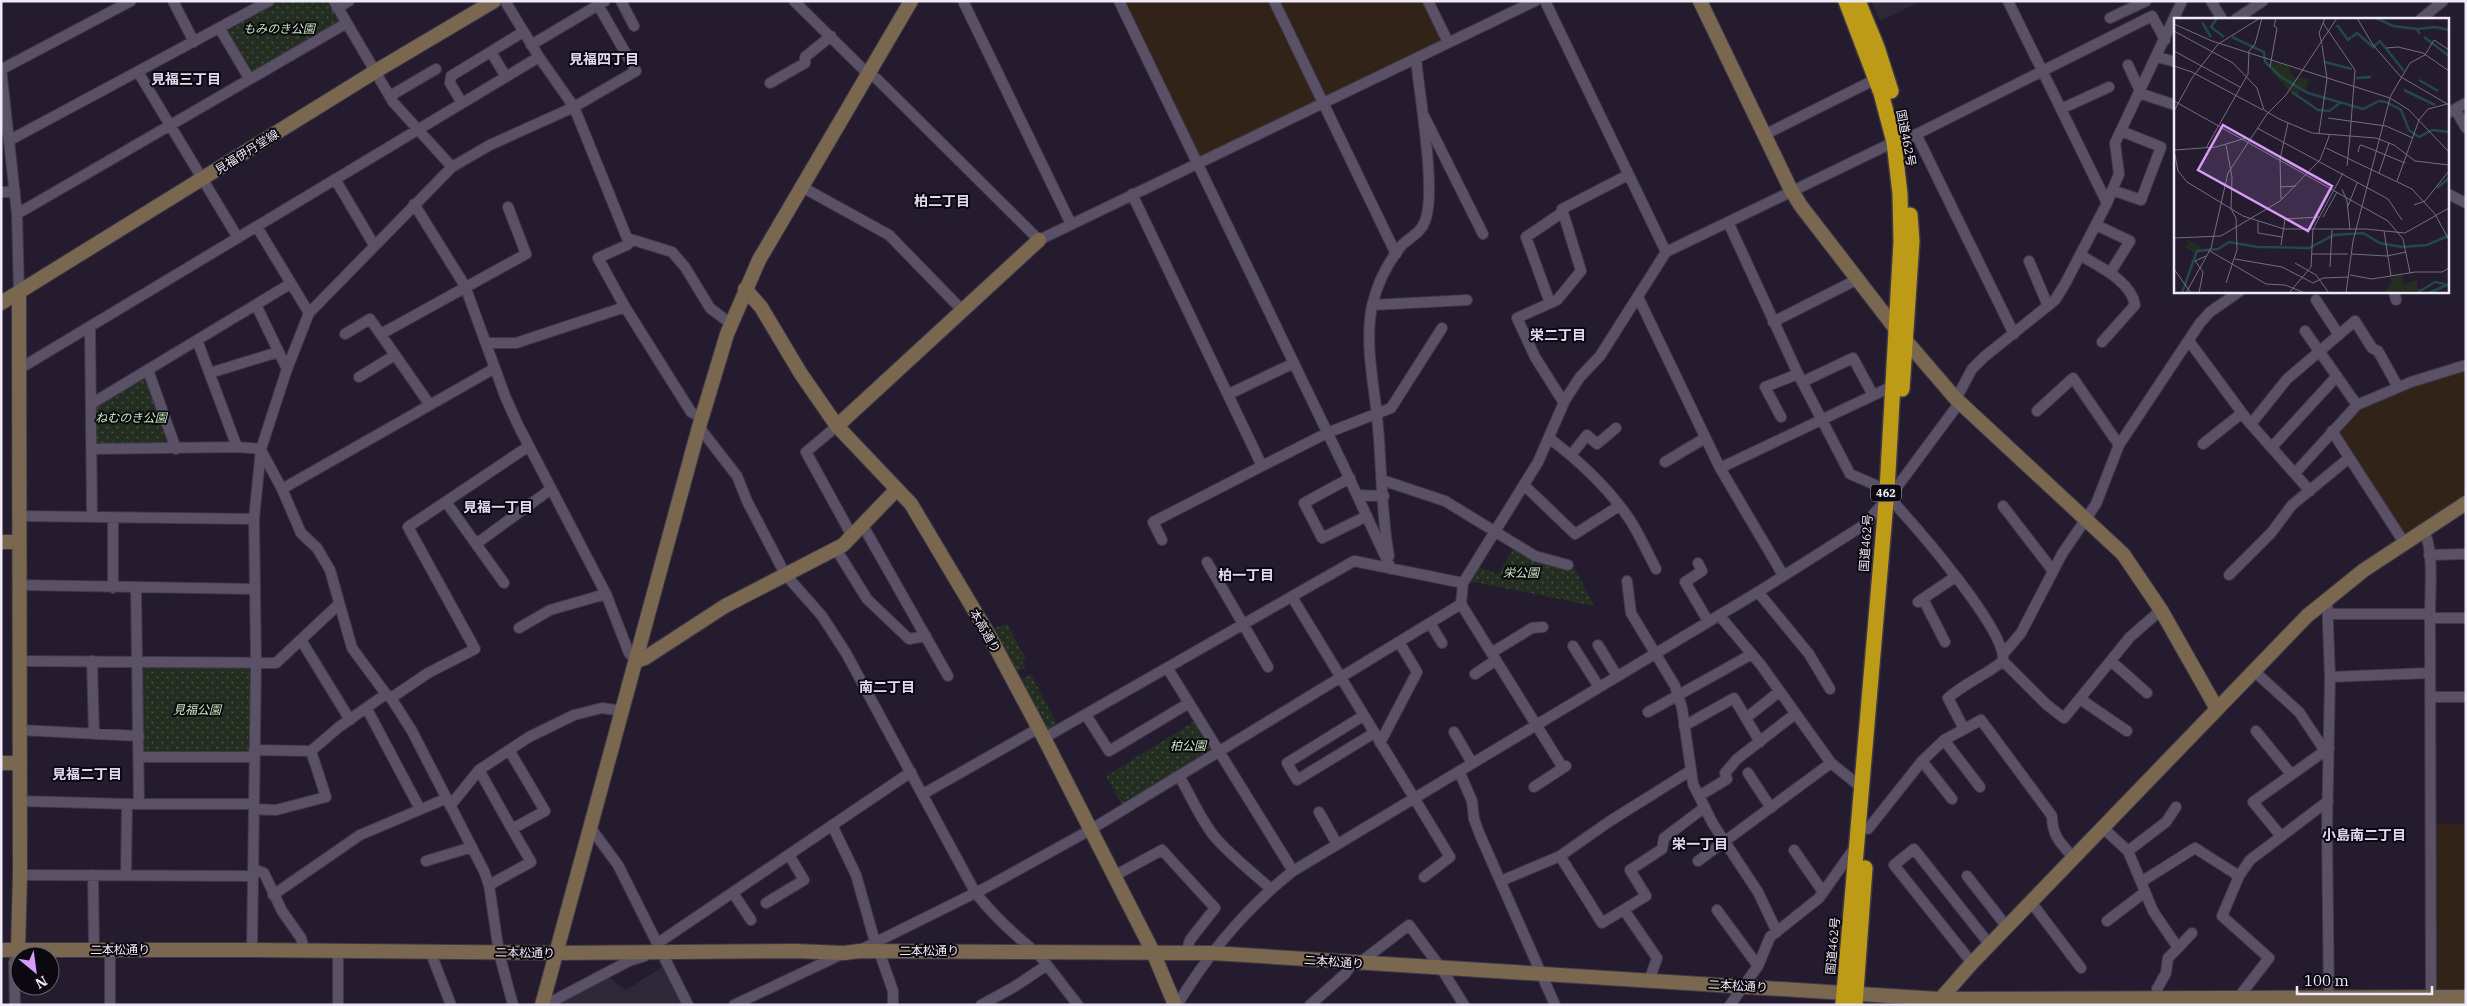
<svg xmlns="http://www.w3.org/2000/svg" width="2467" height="1006" viewBox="0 0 2467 1006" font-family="'IBM Plex Serif','Noto Sans JP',serif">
	<defs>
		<pattern id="green-dots" width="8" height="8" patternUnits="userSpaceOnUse" patternTransform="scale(1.25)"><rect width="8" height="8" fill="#232d20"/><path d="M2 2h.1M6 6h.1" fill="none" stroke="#434c41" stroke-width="1.8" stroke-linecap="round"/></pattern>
	</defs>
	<rect width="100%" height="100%" fill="#241b2e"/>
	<path fill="#2d2838" d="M1871,1h51l-42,20z
		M665,965l19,40h-129l52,-29 19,14z"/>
	<path fill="#322318" d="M1121,1h148l47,97 -2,5 -117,56z
		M1278,1h146l18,40 -115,56z
		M2466,370v127l-57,37 -5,-1 -67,-99 21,-26 61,-25z
		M2434,823l32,1v165h-30z"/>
	<path fill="url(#green-dots)" d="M276,1h53l12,19 -3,5 -86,48 -4,-2 -22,-42z
		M144,378l3,1 23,66 -73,-1 -2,-3 -1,-33z
		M1514,548l62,22 18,36 -125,-25 7,-15 22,8z
		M1007,624l19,35 -4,2 4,7 -12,4 -23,-43z
		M138,662l118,1 -2,94h-115z
		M1031,674l26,50 -12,7 -27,-50z
		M1195,721l17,28 -1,5 -88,52 -17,-30z"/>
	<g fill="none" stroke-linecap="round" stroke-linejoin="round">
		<g stroke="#3f3848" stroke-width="12">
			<path id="street" d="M173,1l21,41
				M334,1l59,101 59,65
				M505,1l34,56 35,50 53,131 45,14 13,15 25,41 21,16
				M621,1l13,25
				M794,1l75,74 8,4 162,161 496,-239
				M963,1l108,223
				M1119,1l226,468 46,100
				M1274,1l122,253
				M1428,1l20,41
				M1545,1l121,251
				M2008,1l99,202
				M2211,1l11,18
				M337,8l12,-7
				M2110,18l36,-17
				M2236,19l27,-18
				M2421,19l22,-18
				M220,29l29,49
				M531,45l74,-44
				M491,52l15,25
				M2157,57l19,5
				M2128,65l12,26
				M1,68l16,146 2,79
				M2,69l129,-68
				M138,72l100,166
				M770,83l35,-20v-6l26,-21
				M2139,93l36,12
				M390,96l46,-27
				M462,103l-12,-20 1,-7 72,-44
				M2061,109l48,-22
				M2455,109l11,19
				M2448,113l18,-10
				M1424,116l59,118
				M1916,134l98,200
				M1764,135l112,-56
				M10,140l259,-139
				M1903,141l249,-125 13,24
				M335,179l39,66
				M802,187l87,48 74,76
				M2112,190l29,10 20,-53 -40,-16
				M1,192h14
				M1132,194l130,272 65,-33 64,-25 51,-80
				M2448,194l18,9
				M414,204l51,82 40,110 13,29 88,169 23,59 7,8
				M17,214l328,-190
				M1728,222l70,152 52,100 37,16
				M2096,225l34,16 -20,32
				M257,227l52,86
				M2080,255c20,12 51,26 55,50l-33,37
				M2029,261l19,45
				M2394,291l2,9
				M1638,297l82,171 63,107
				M2316,300l23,35
				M1550,303l-24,-66 37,-25
				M256,305l31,64
				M1373,305l94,-5
				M625,307l-27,-49 29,-13 4,-4
				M1773,322l85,-43
				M90,327l2,189
				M2305,331l52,74
				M345,334l25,-15 60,86
				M381,334l145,-80 -18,-47
				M197,340l40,107
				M2189,341l59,80 62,70
				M486,343h30l109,-36 66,105 11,6
				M19,369l520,-312
				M148,370l28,79
				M210,373l68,-21
				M359,377l36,-22
				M1802,382l51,-24 20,37
				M1229,394l65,-31
				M1956,399l16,-30 12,-12 71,-57 10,-16 42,-81 12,-29 -4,-31 67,-142
				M1564,403l-29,-46 -18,-39 40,-18 24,-29 -19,-62 66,-34
				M91,404l199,-120
				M2037,411l36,-33 46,67
				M1781,417l-16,-30 33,-13
				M2251,424l36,-45 68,-58 17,27 6,3 20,36
				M837,426l-31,26 45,82
				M699,427l38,49 10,25 38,73 37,42 24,37 129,239c13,17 28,32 44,46 11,10 19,14 28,27l-33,22 -33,18
				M2332,431l73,113
				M1549,438c29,22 59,50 79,79 11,16 19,35 28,52
				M2203,444l39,-31
				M2272,447l65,-71
				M92,449l145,-2 24,2
				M261,450l21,39 19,44 16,15 13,22 22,78 34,46 5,4 21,33 72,140 5,14 10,68 14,52
				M1571,455l16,-20 10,9 19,-16
				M1665,462l40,-24
				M1720,468l177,-84
				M2295,473l62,-68 54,-23 55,-17
				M1350,478l-46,25 18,35 45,-22
				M1382,480l63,21 90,55 33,9
				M1524,485l51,49 44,-28
				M282,489l213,-121
				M1357,495l27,1
				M446,502l58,81
				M1894,503c23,25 113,128 109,158 -17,14 -38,22 -55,37l16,31
				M2003,506l50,65
				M19,516l235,3
				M113,518v70
				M862,524l86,152
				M2424,531c10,19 6,61 6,83l1,391
				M1162,540l-9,-18 109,-56
				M476,544l75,-55
				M836,549l31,50 42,40 17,-3
				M2429,555l37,-1
				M1389,556c-8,-43 -7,-86 -11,-129 -3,-40 -14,-81 -6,-121 5,-22 16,-44 30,-61 8,-8 19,-12 23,-24 12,-29 -6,-127 -9,-163
				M1207,562l61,105
				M1698,563l4,8 -17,11 23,39
				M2229,575l42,-42 21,-28 57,-47
				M1627,581l4,32 44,73 7,22 11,76 20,40 45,68 19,40
				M19,585l235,4
				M136,589l3,215
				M1758,592l51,62 21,35
				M1292,597l158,260 -26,20
				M2327,598l3,79 -3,153 2,175
				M1923,599l22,43
				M1918,602l37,-25
				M2328,614h102
				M1719,615l42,50 70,98 31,25
				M2430,618h36
				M1430,623l12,20
				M519,628l31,-18 56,-16
				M301,640l49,80
				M1598,645l19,31
				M1573,646l26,41
				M1491,653l41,-25 11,-1
				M2004,653l17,-20 41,-79 34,-50 23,-59 81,-122 10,-11 30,-21
				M20,661l256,2 63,-59
				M92,661l2,73
				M2003,661l44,44 17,13 66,-81 31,-27
				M2111,661l36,32
				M1168,669l125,202
				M2254,671l45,41 26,39
				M1475,674l21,-14
				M2330,677l99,-4
				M2430,697h36
				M391,698l37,-25 47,-24 -67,-122 121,-81
				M2080,699l47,32
				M367,709l53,100
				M1648,712l104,-58
				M1086,715l23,36 80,-48
				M1363,716l-76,47 10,17 77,-47
				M1746,718l33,-26
				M1684,726l50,-28 26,44
				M20,730l119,6
				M2256,731l35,43
				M1454,732l18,31
				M1044,738l310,-177 109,22
				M1944,740l36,47
				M1380,743l37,-71 -18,-30
				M254,750l57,1 28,-24 47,-33
				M139,757h115
				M1922,761l30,38
				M1563,768l-102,-164 2,-21 75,-121 27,-62 15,-23 20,-21 66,-104 228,-110
				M479,770l33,59
				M1459,771l13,30 2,18 6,16 75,170
				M1748,773l23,35
				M1179,776c12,20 20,41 35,60 16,19 38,36 57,53
				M1534,787l32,-21
				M923,794l116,-66
				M1699,796l28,-17 -2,-6 12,-14 58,-45
				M20,801l107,3h127
				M450,806l29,-36 50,-33 45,-22 28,-7 20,3
				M254,809l22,1 50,-13 -15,-46
				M1319,812l18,32
				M832,825l24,50 19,67
				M590,827l28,38 70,140
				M2103,828l25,23 13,31 54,-34 44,28
				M1868,829l54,-68 22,-21 37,-20 71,96c0,20 9,28 22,42
				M2280,835l-27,-33 76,-54
				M1794,850l29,42
				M2128,851l38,-29 10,-15
				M1560,856l42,67 44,-27 -16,-26 32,-21 2,-11 41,-31
				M426,861l46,-14
				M1698,861l133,-98
				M253,869l11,4 18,38 19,27 4,13
				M20,875l233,1
				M93,875l1,75
				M126,875l1,-71
				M1114,876l48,-26 53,58 -25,32 -4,13
				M1967,876l40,51
				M1501,881l59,-25 50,-35 80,-50
				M2141,882l12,29 25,37 -10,10 -2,15 -9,16 3,15
				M489,885l42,-23 -19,-33 33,-18 -36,-61
				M733,893l18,27
				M273,895l87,-60 85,-36
				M2031,902l50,66
				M766,903l38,-23 -15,-25
				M1624,910l33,48 -8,23
				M1717,910l41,56
				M2107,921l38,-29
				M658,943l253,-171
				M2178,948l14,-15
				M252,950l4,-287 -2,-144 7,-70 26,-80 22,-56 143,-146 38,-22 84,-38 62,-36 -38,-66
				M860,950l127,-63 103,-57 371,-226
				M430,951l21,54
				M879,951l14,40v14
				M1972,963l-78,-98 20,-16 76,96
				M1358,964l51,-39 32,43 23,37
				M1047,965l31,40
				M2238,998l31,-40 -47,-42 17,-40 11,-16 78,-59
				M542,1004l7,-1 80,-42 16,-5
				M15,1005l-1,-42 4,-13
				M110,1005v-55
				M338,1005v-54
				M734,1005l108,-51
				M1177,1005c31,-51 69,-97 116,-134l465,-279 106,-67 30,-34 66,-89
				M1310,1005l35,-31 7,-10
				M1730,1005l28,-39 12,-29 49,-39 37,-52"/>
		</g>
		<g stroke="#3f3848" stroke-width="16">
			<path id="secondary" d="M1700,1l91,189 10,16 94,122 61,71 167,155 38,56 56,99
				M745,289l16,18 40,67 36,52 74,78 78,131 55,103 109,214 22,53
				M1,303l375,-232 118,-70
				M837,426l202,-186
				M1,542h18
				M636,661l9,-3 80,-52 118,-61 54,-56
				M1,763h19
				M1,950h251l303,3 240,-2 49,2 16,-2 352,2 727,46 527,-2
				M18,950l2,-75 -1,-582
				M1936,1004l36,-41 335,-347 57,-46 102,-67
				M542,1005l157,-578 28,-93 32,-74 152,-259"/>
		</g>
		<g stroke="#3f3848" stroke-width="18">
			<path id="highway" d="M1858,1l19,46 14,44
				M1902,389l10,-148 -2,-26
				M1843,1005l44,-515 14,-248 -1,-48 -6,-52 -13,-49 -35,-92
				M1855,1005l10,-137"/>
		</g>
		<use href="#street" stroke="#5b5167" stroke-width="10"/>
		<use href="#secondary" stroke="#79674f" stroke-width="14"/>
		<use href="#highway" stroke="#be9b16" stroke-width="15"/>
	</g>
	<g text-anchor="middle" stroke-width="4" stroke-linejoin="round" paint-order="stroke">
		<rect fill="#0b0810" stroke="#aba6b2" stroke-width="1" x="1871" y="484.5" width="30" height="17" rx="4"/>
		<g font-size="11" font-weight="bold" fill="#efeaf7">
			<text x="1886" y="497">462</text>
		</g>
		<g font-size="12" font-style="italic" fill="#c6ebbc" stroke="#0b0810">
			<text x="279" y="33">もみのき公園</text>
			<text x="131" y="422">ねむのき公園</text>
			<text x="1521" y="577">栄公園</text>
			<text x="197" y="714">見福公園</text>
			<text x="1188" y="750">柏公園</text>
		</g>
		<g font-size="12" fill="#efeaf7" stroke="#0b0810">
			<text transform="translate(1906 138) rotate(79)" y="4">国道462号</text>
			<text transform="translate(247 152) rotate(-32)" y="4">見福伊丹堂線</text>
			<text transform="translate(1866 543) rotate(-86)" y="4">国道462号</text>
			<text transform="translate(985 631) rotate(60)" y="4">本高通り</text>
			<text transform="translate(1833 946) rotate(-85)" y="4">国道462号</text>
			<text x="120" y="954">二本松通り</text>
			<text x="929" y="955">二本松通り</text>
			<text transform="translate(525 953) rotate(1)" y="4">二本松通り</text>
			<text transform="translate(1334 962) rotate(4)" y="4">二本松通り</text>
			<text transform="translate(1738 986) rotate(3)" y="4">二本松通り</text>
		</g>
		<g font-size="14" font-weight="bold" fill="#e3d8f2" stroke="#0b0810">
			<text x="604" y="64">見福四丁目</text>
			<text x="186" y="84">見福三丁目</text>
			<text x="942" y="206">柏二丁目</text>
			<text x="1558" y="340">栄二丁目</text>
			<text x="498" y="512">見福一丁目</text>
			<text x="1246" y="580">柏一丁目</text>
			<text x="887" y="692">南二丁目</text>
			<text x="87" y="779">見福二丁目</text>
			<text x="2364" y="840">小島南二丁目</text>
			<text x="1700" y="849">栄一丁目</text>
		</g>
	</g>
	<g transform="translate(2174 18)">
		<rect width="275" height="275" fill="#241b2e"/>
		<path d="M97,44l16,2 6,13 16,2 -3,11 -5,-2 -3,7 23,17 -32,-22 -17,-18zM12,221l16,9 -8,5 -8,27 7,-28 -9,-5 -10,1 15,-3zM228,256l1,10 15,-4 -1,7 6,4 -40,2 8,-9v-7z" fill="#232d20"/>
		<path fill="none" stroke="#22484a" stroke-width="2.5" d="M43,0l-6,9 13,10M202,0l17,8 24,3 3,5M28,4l9,15M163,7l11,15 3,-3M243,11l19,-2 12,3 1,-4M58,19l32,15 1,10 16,15 27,16 55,16 16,-8 7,1 15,8 8,20 10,7 13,-7 17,2M178,19l5,-4 16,14 7,-6 24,30M250,19l25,19M151,44l27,7M182,60l15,-1M245,62l19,11M230,72l31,15M118,74l26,18 11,1 11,-8M263,170l12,-10M8,275l15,-42 21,-2 11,-7 29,5 51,1 25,-13 29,-2 17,10 22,4 25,-2 21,-9M243,275l18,-11 10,2M255,275l20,-9"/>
		<path fill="none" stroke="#756e7e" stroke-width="1" d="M183,0l16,27 28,32 48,28M149,5l32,47 -5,66M0,6l38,17 178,57 19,12 40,42M0,13l59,32 24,25 7,22 15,9 33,14 64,5 18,7 21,16 34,4M46,25l40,-25M148,26l-3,-11 6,-15M212,30l12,-1 25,6 26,18M0,33l66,36M0,48l18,6 71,38M96,49l7,-39 -3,-2 2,-8M216,79l20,-34 15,-8 9,-15 15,10M0,83l214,120 15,18 7,34M0,93l18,-33 27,-35M154,100l58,8 27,12M83,110l131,71 14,21M145,115l8,-54 -5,-34M52,127l6,32 -1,32 5,9 1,32 -11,33M0,128l1,4 41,-3 30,-9M32,130l42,-74 1,-23 6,-7 7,-26M152,130l86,41 23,25M0,132l4,21 9,11 56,34 41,13h82l39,4 44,-25M184,134l2,-7 4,1 41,17M173,148l3,-30M205,155l10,-30M223,163l22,-61 9,-11 19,-5M106,169l16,-1M168,171l5,12 3,29M107,181l-1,-40 8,-36M240,187l11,-4 24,-30M174,188l9,-23M261,196l14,26M140,199l16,-29M149,199l14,-25M84,204v11l24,4M210,213l7,45M0,220l47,-2 59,-35 40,-41 10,-26M107,227l4,-26 34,-2M36,233l56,33 19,1 20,8M138,236h36M177,236l36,2 19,-4M61,241l47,8 31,16 10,-5 26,-1M121,245l21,12 13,18M156,249l2,-37M0,251l17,24M176,257l22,4 43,-7h27l7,-4M12,275l25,-45 17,-75 39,-59 19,-19 51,-77M25,275l4,-21 -8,-11 11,-5M115,275l22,-26 2,-38 30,-56M172,275l7,-52 37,-143"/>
		<path fill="#d79bf9" fill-opacity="0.15" stroke="#d79bf9" stroke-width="2.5" d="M49,107l109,61 -24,45 -110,-61z"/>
		<rect width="275" height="275" fill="none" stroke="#efeaf7" stroke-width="2.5"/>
	</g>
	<rect width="2467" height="1006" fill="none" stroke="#efeaf7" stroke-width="5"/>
	<g transform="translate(35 971) rotate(151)"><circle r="24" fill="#0b0810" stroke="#66626c"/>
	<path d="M0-4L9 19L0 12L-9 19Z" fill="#d79bf9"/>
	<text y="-8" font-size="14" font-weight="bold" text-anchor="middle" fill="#efeaf7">N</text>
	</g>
	<path d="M2297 986v8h135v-8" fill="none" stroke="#efeaf7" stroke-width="2.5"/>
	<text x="2304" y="986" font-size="15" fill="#efeaf7" stroke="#0b0810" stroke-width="4" paint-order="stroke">100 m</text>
</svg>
